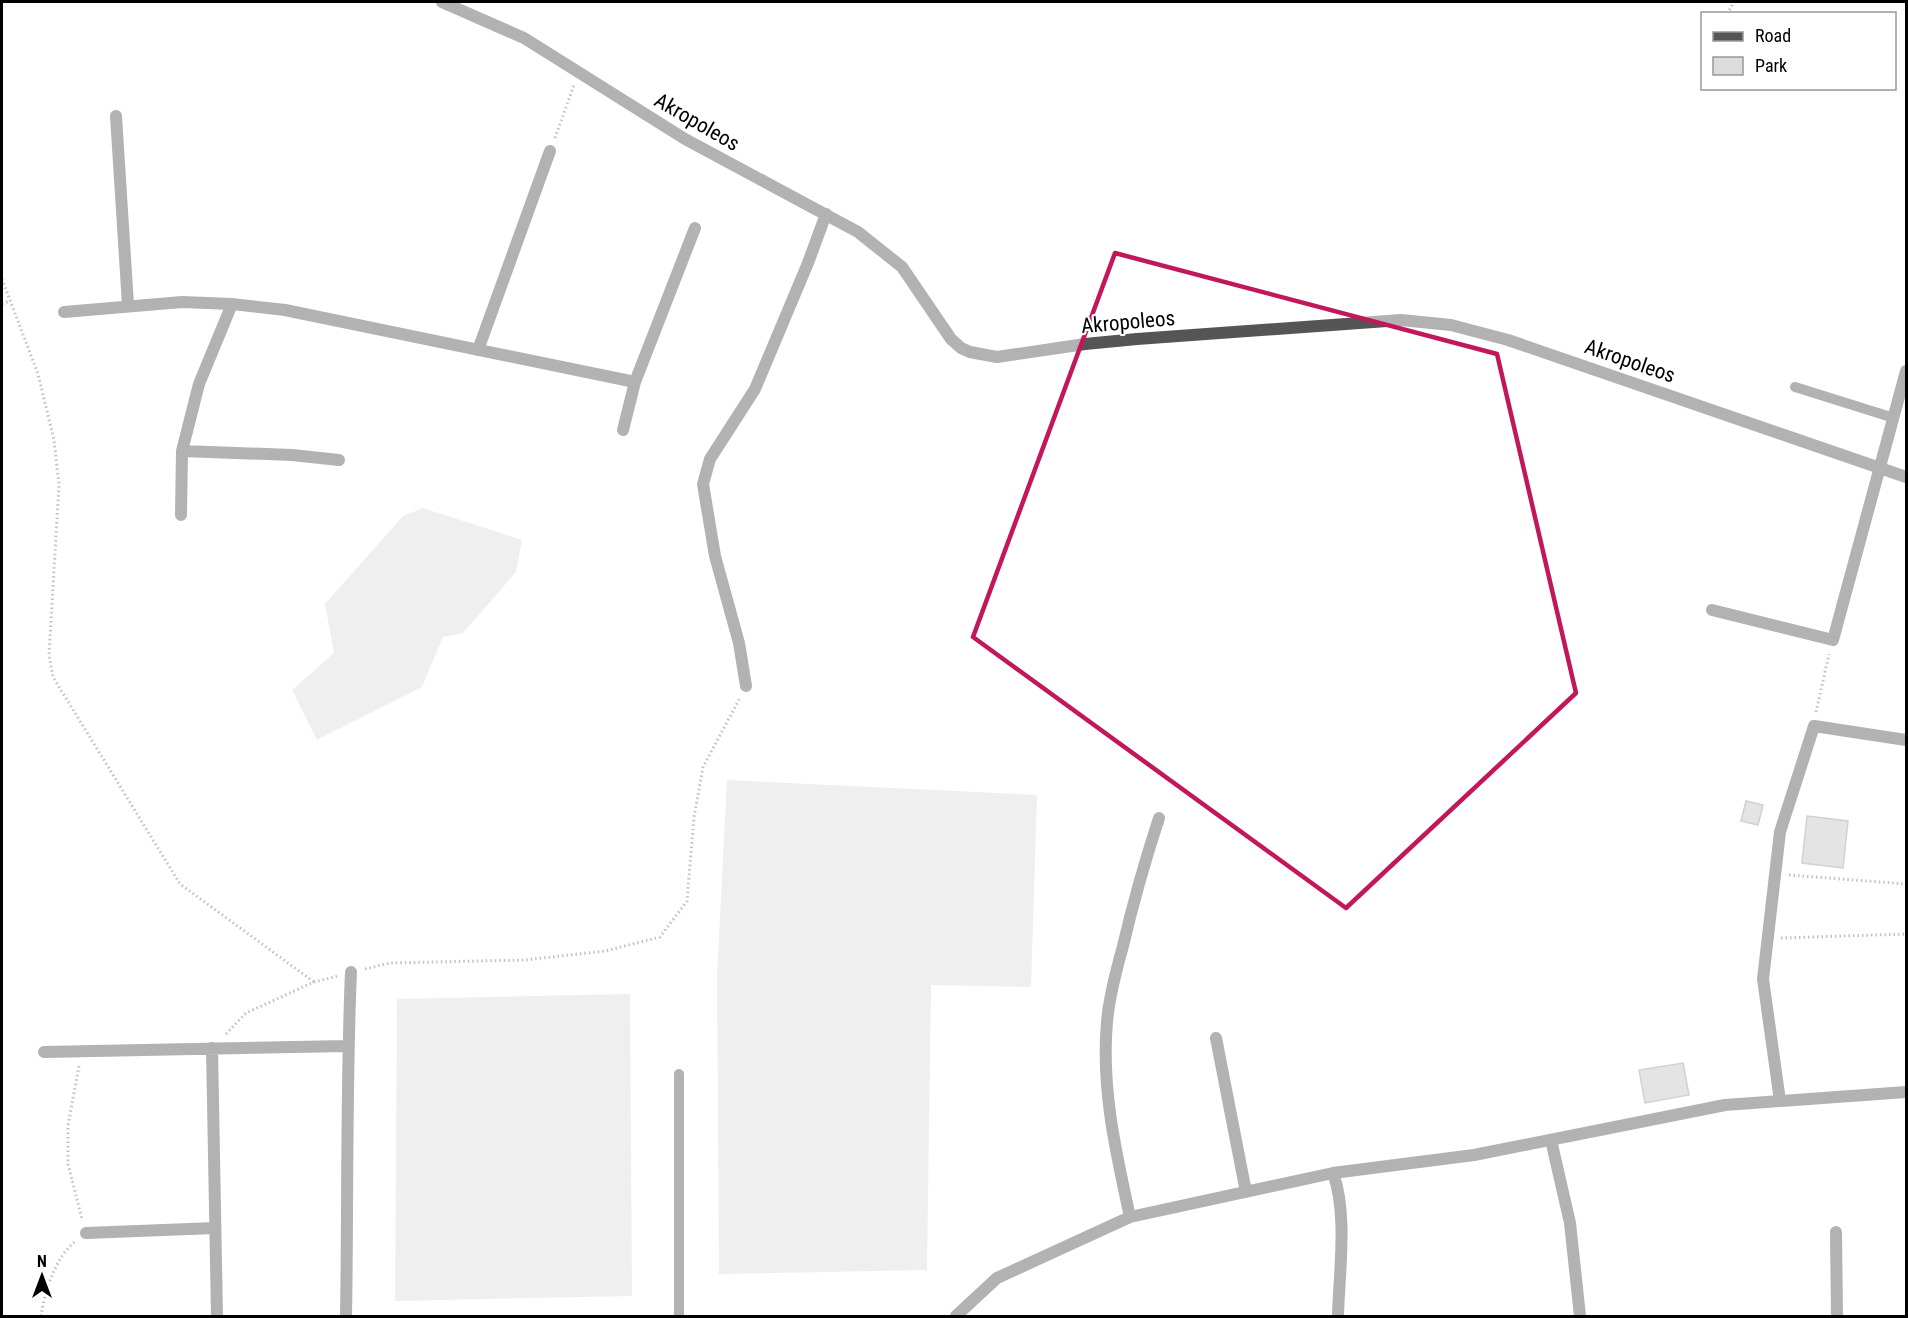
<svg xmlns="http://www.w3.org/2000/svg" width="1908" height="1318" viewBox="0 0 1908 1318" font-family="'Roboto Condensed',sans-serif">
	<rect width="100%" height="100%" fill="#fff"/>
	<path fill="#dcdcdc" d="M423,508l99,32 -6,32 -53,61 -20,4 -21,50 -105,53 -25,-50 42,-37 -9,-49 78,-88z
		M727,780l310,15 -6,192 -100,-2 -4,285 -208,4 -2,-297z
		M630,994l2,302 -237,5 2,-302z"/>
	<path fill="#c4c4c4" stroke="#999" stroke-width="1.5" d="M1746,801l17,4 -5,20 -17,-4z
		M1807,816l41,5 -5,47 -41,-5z
		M1683,1063l6,32 -44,8 -6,-33z"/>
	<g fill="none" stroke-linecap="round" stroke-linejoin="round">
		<path stroke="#777" stroke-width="3" stroke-dasharray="1.5 3" stroke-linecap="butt" d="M1727,14l7,-12
			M555,138l19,-53
			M2,279l36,95 16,66 5,45 -10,170 4,22 127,207 134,98
			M2,304l8,-3
			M1816,712l13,-58
			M1789,875l117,9
			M1781,938l125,-4
			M365,969l25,-6 135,-3 80,-9 55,-14 27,-36 7,-84 9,-50 37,-69
			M226,1034l20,-21 68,-31 24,-6
			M79,1066l-11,59v39l14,55
			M41,1316c4,-25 14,-59 35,-75"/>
		<path stroke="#555" stroke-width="10" d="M1795,387l99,31
			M679,1074v242"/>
		<path stroke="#555" stroke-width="12" d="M442,2l82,36 161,101 173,93 44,35 49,72 10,9 9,4 27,5 88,-13 52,-5 264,-19 50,5 57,15 398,137
			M116,116l12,189
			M64,312l118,-10 50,2 53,6 350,72
			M478,350l72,-199
			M623,430l12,-48 60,-154
			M182,451l110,4 47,5
			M181,515l1,-64 17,-67 33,-80
			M1712,610l121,30 73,-269
			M746,686l-7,-43 -24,-87 -12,-72 7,-25 45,-70 53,-126 18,-49
			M1216,1038l30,154
			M212,1048l5,268
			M44,1052l303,-6
			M1780,1101l-17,-122 17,-147 34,-106 92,14
			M1551,1140l19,83 10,93
			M1333,1173c15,41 6,100 5,143
			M1130,1217c-14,-64 -29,-129 -23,-195 2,-25 9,-51 16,-76 10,-43 22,-85 36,-128
			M1836,1232l1,84
			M86,1233l129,-5
			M346,1316c2,-114 0,-229 5,-344
			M956,1316l41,-38 133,-61 203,-44 141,-18 251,-50 181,-13"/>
	</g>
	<path d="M0 0H1908V1318H0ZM1115,253l382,101 79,339 -230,215 -373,-271z" fill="#fff" fill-opacity=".55" fill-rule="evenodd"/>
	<path fill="none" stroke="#c2185b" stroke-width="4.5" stroke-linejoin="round" d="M1115,253l382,101 79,339 -230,215 -373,-271z"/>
	<g text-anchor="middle" stroke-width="4.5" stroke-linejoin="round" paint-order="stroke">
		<g font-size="21" fill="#000" stroke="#fff">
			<text transform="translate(697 122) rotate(30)" y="7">Akropoleos</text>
			<text transform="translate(1128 322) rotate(-5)" y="7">Akropoleos</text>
			<text transform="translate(1630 361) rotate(19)" y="7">Akropoleos</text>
		</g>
	</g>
	<rect width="1908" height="1318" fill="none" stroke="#000000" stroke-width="6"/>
	<rect x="1701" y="12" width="195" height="78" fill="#ffffff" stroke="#999999" stroke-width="1.5"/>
	<rect x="1713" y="32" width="30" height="9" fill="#555555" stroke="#999999" stroke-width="1.5"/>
	<text x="1755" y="42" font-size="18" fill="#000000">Road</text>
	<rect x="1713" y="57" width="30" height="18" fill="#dcdcdc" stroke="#999999" stroke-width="1.5"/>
	<text x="1755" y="72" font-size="18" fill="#000000">Park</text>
	<g transform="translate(42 1276)" stroke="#ffffff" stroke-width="4.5" paint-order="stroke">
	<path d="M0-4.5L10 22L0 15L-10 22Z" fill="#000000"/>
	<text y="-9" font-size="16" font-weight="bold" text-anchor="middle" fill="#000000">N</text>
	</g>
</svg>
